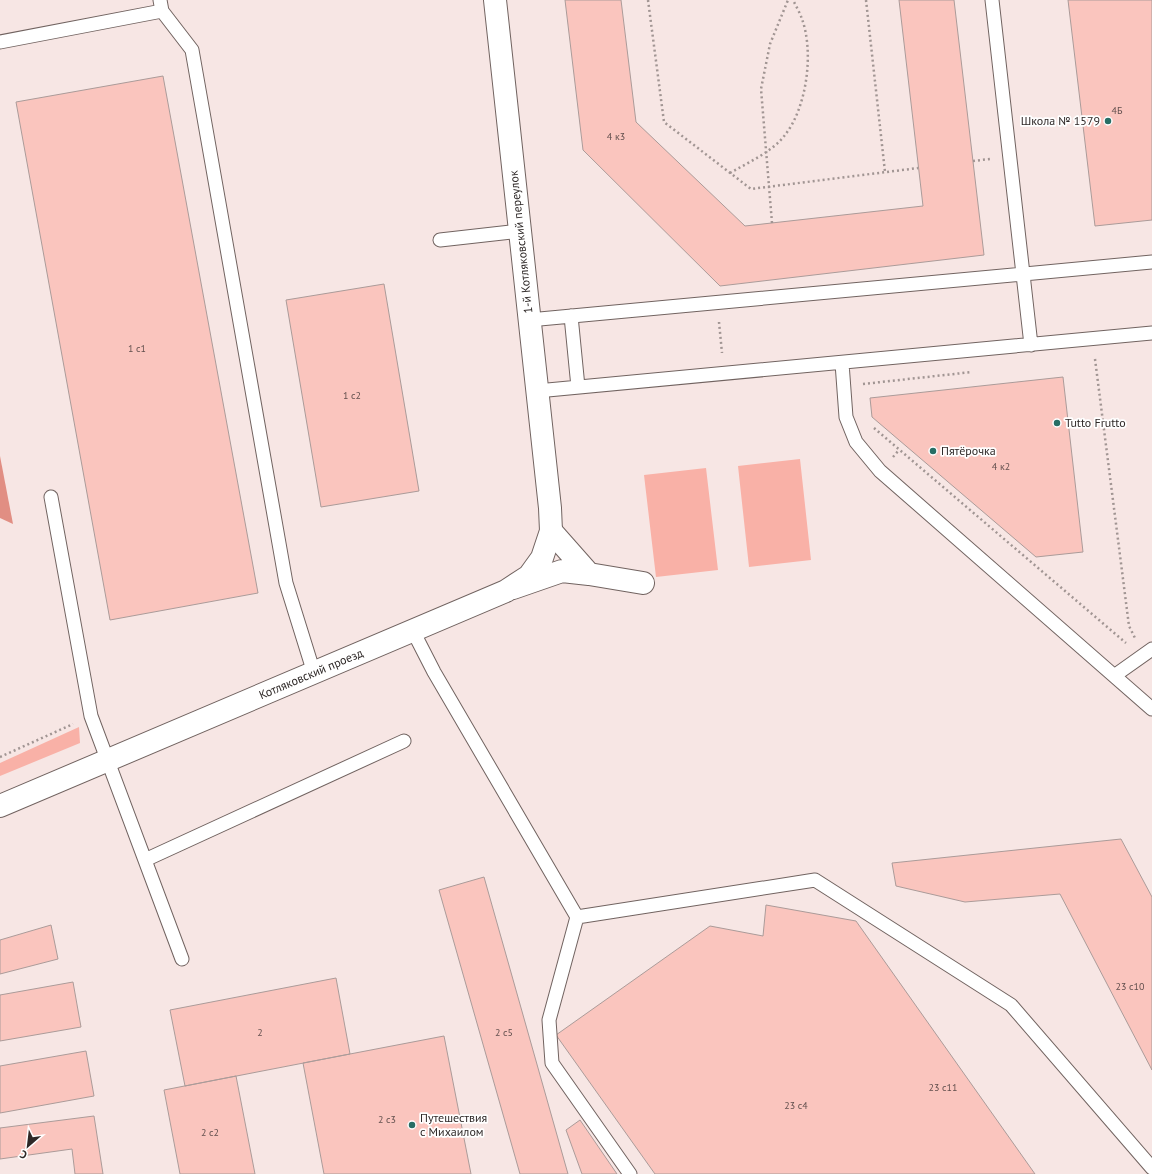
<svg xmlns="http://www.w3.org/2000/svg" width="1152" height="1174" viewBox="0 0 1152 1174" font-family="'PT Sans',sans-serif">
	<rect width="100%" height="100%" fill="#f7e6e4"/>
	<path fill="#f9b1a7" d="M800,459l11,101 -62,7 -11,-101z
		M706,468l12,102 -62,7 -12,-102z
		M79,727l1,16 -80,33v-13z"/>
	<path fill="#e18e83" d="M0,456l13,68 -13,-6z"/>
	<path fill="#fac5be" stroke="#ab9b99" d="M565,0h56l15,122 109,104 178,-20 -24,-206h55l30,255 -264,31 -137,-136z
		M1068,0h84v220l-57,6z
		M163,76l95,517 -148,27 -94,-518z
		M384,284l35,207 -98,16 -35,-207z
		M1063,377l20,175 -47,5 -164,-140 -2,-19z
		M1121,839l31,58v173l-92,-176 -95,8 -69,-16 -4,-23z
		M484,877l84,297h-48l-81,-284z
		M766,905l90,16 179,253h-380l-99,-139 154,-109 53,10z
		M51,925l7,34 -58,15v-34z
		M336,978l14,76 -165,32 -15,-76z
		M73,982l8,45 -81,14v-46z
		M444,1036l27,138h-147l-21,-111z
		M86,1051l8,45 -94,17v-47z
		M236,1076l19,98h-75l-16,-84z
		M94,1116l9,58h-28l-3,-25 -72,10v-31z
		M580,1120l37,54h-35l-16,-44z"/>
	<g fill="none" stroke-linecap="round" stroke-linejoin="round">
		<g stroke="#716360" stroke-width="15">
			<path id="lane" d="M160,0l2,11 30,39 94,533 28,90
				M992,0l39,345
				M0,42l162,-31
				M440,240l80,-9
				M571,316l7,71
				M529,320l623,-58
				M842,363l4,54 10,25 24,29 272,238
				M537,391l615,-58
				M51,497l40,219 91,243
				M413,631l21,41 143,245 -28,103 3,43 78,111
				M1114,676l38,-27
				M145,860l259,-119
				M577,917l238,-37 196,125 141,163"/>
		</g>
		<g stroke="#716360" stroke-width="24">
			<path id="street" d="M551,531l38,43
				M513,588l49,-17 27,3 54,9"/>
		</g>
		<g stroke="#716360" stroke-width="24">
			<path id="secondary" d="M0,806l506,-215 23,-15 13,-18 9,-27 -1,-23 -55,-508"/>
		</g>
		<path stroke="#a19593" stroke-width="2.5" stroke-dasharray="2 3" stroke-linecap="butt" d="M648,0l16,122 87,67 167,-21
			M866,0l19,172
			M973,161l17,-2
			M730,173c19,-11 42,-21 55,-38 22,-28 29,-83 17,-116 -2,-6 -6,-13 -9,-19
			M772,223l-11,-134 9,-45 18,-44
			M719,322l3,31
			M1095,359l34,267 6,12
			M863,384l109,-12
			M874,428l252,215
			M893,457l6,-7
			M0,757l73,-33"/>
		<use href="#lane" stroke="#fff" stroke-width="13"/>
		<use href="#street" stroke="#fff" stroke-width="22"/>
		<use href="#secondary" stroke="#fff" stroke-width="22"/>
	</g>
	<g fill="#276e65" stroke="#fff" stroke-width="1.5">
		<circle cx="1108" cy="121" r="4"/>
		<circle cx="1057" cy="423" r="4"/>
		<circle cx="933" cy="451" r="4"/>
		<circle cx="412" cy="1125" r="4"/>
	</g>
	<g text-anchor="middle" stroke-width="3.5" stroke-linejoin="round" paint-order="stroke">
		<g font-size="10" fill="#614f4d">
			<text x="1117" y="114">4Б</text>
			<text x="616" y="140">4 к3</text>
			<text x="137" y="352">1 с1</text>
			<text x="352" y="399">1 с2</text>
			<text x="1001" y="470">4 к2</text>
			<text x="1130" y="990">23 с10</text>
			<text x="260" y="1036">2</text>
			<text x="504" y="1036">2 с5</text>
			<text x="943" y="1091">23 с11</text>
			<text x="796" y="1109">23 с4</text>
			<text x="387" y="1123">2 с3</text>
			<text x="210" y="1136">2 с2</text>
		</g>
		<g font-size="12" fill="#2e2827" stroke="#fff" text-anchor="start">
			<text x="1100" y="125" text-anchor="end">Школа № 1579</text>
			<text x="1065" y="427">Tutto Frutto</text>
			<text x="941" y="455">Пятёрочка</text>
			<text x="420" y="1122">Путешествия<tspan x="420" dy="14">с Михаилом</tspan></text>
		</g>
		<g font-size="12" fill="#2e2827" stroke="#fff">
			<text transform="translate(521 242) rotate(-96)" y="4">1-й Котляковский переулок</text>
			<text transform="translate(311 674) rotate(-23)" y="4">Котляковский проезд</text>
		</g>
	</g>
	<g transform="translate(28 1146) rotate(208)" stroke="#ffffff" stroke-width="3" paint-order="stroke">
	<path d="M0-3L7 15L0 10L-7 15Z" fill="#2e2827"/>
	<text y="-6" font-size="11" font-weight="bold" text-anchor="middle" fill="#2e2827">С</text>
	</g>
</svg>
